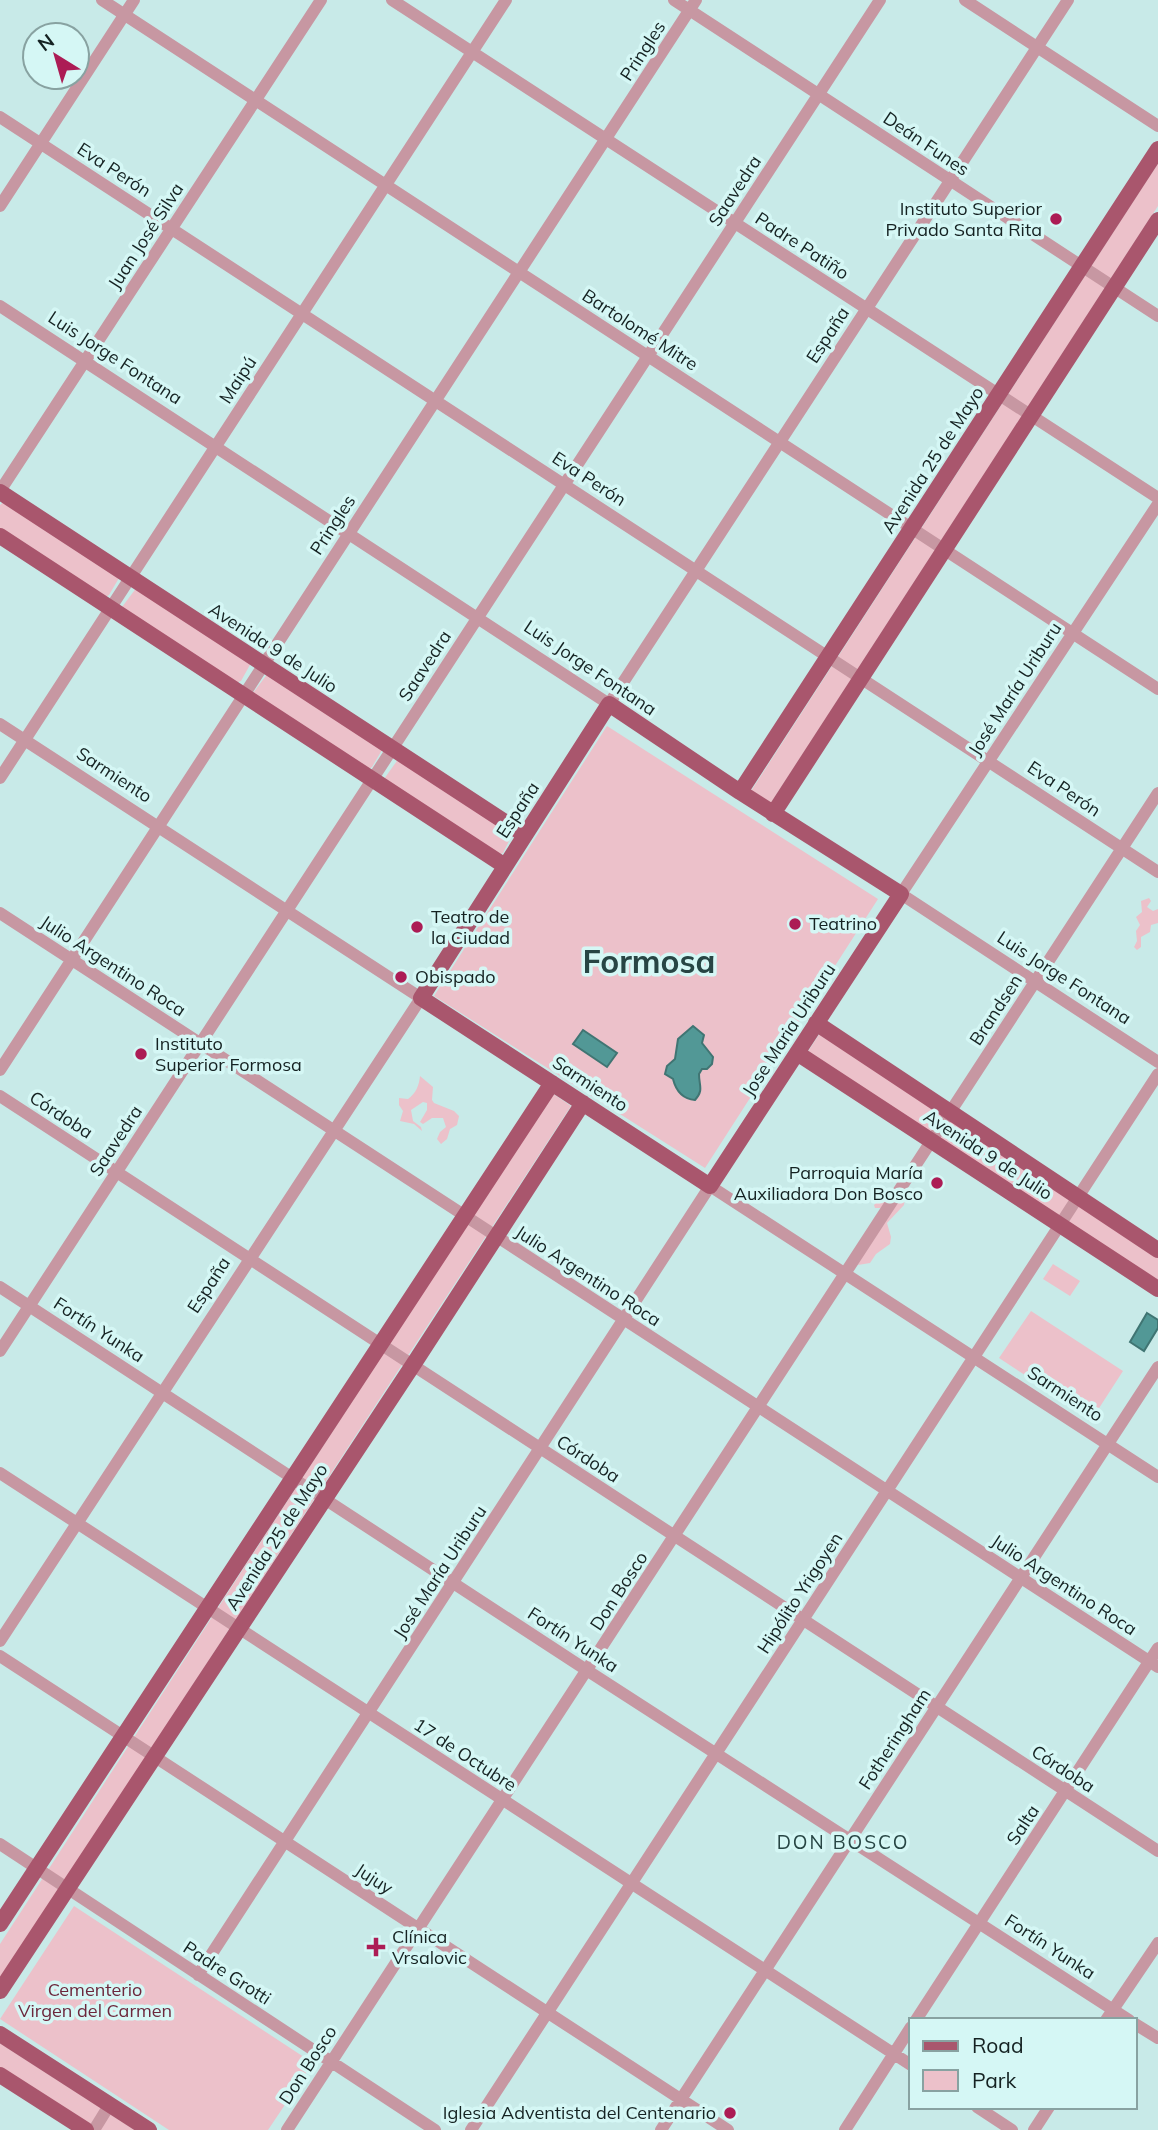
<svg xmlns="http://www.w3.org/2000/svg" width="1158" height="2130" viewBox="0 0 1158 2130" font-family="Mulish,sans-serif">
	<rect width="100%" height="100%" fill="#c8eae8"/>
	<path fill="#ecc1ca" d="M1158,163v43l-387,597 -20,-12z
		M5,501l114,77 -10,17 -5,3 -104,-66v-27z
		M137,587l114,76 -10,18 -5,2 -114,-76z
		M268,673l114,77 -10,17 -5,3 -114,-77z
		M607,726l271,173 -173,269 -271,-172z
		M399,758l113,77 -9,18 -5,2 -114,-76z
		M1149,898l2,3 -4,6 6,4 5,-2v14l-7,2 -1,7 -9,5v10l-4,3 -3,-3 3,-6 -1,-10 4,-6 -4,-8 6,-5 -1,-11z
		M820,1033l338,222v27l-351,-229z
		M420,1076l13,11 -1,13 2,3 20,8 5,5 -2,9 -7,4 -3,10 -6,5 -4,-5 3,-7 6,-5 -3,-9h-11l-9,6 -3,-2 7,-12v-7l-4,-1 -12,8 2,11 8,6 1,4 -8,-7 -14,-3 3,-10 -4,-6v-7l9,1c8,-6 11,-13 12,-23z
		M552,1093l19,13 -571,874v-36z
		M906,1191l-2,14 -17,18 4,14 -1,7 -14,10 -6,9 -12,2 24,-57h-7l-1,-3 8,-8z
		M1053,1264l27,17 -10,15 -27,-17z
		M1031,1311l92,60 -31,48 -93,-61z
		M74,1906l239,157 -45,67h-99l-169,-111z
		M0,2043l135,87h-42l-93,-60z"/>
	<path fill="#529896" stroke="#407573" stroke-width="2" d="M693,1026l11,9 -2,8 11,14 -1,7 -5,5h-5l-3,5c0,12 5,16 -4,26 -12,-1 -19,-9 -22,-21l-8,-5 2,-8 8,-7 3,-20z
		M583,1030l34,23 -10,14 -34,-23z
		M1147,1313l11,7v8l-14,23 -14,-9z"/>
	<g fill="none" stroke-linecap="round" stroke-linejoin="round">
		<path stroke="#c797a2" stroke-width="12" d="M102,0l1056,689
			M392,0l766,498
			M674,0l484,316
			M965,0l193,126
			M0,117l1158,755
			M0,206l134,-206
			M0,306l609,398 459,-704
			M0,491l321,-491
			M1158,504l-257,390 257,168
			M0,724l421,274 -421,643
			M0,778l506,-778
			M0,913l1158,754
			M0,1070l696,-1070
			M0,1096l1158,755
			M0,1287l588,384 541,349
			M0,1351l880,-1351
			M0,1473l911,592
			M0,1656l728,474
			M0,1844l435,286
			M198,1975l512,-789 448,291
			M916,2020l242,-372
			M1106,2020l52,-77
			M1135,2024l23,14
			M977,2107l35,23
			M94,2130l16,-26
			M287,2130l871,-1337
			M471,2130l687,-1056
			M661,2130l497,-763
			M845,2130l66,-103
			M1034,2130l15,-23"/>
		<path stroke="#a9566d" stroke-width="16" d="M0,492l525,343
			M0,536l505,330
			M609,704l131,88 161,102 -191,292 -289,-188z
			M740,792l418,-643
			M773,814l385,-594
			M816,1023l342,227
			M797,1053l361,236
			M0,1924l552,-841
			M0,1991l413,-626 170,-262
			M0,2034l149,96
			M0,2075l86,55"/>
	</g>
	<g fill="#ac1c55" stroke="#d5f7f5" stroke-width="2.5">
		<circle cx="1056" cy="219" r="7"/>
		<circle cx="795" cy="924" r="7"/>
		<circle cx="417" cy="927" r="7"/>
		<circle cx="401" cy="977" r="7"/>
		<circle cx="141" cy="1054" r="7"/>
		<circle cx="937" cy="1183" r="7"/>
		<path d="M372.5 1936.5h7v7h7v7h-7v7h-7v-7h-7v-7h7z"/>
		<circle cx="730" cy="2113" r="7"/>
	</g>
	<g text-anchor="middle" stroke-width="7" stroke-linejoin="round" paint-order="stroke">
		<g font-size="18" fill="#152222" stroke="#d5f7f5">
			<text transform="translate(643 51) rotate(-57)" y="6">Pringles</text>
			<text transform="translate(926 144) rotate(34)" y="6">Deán Funes</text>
			<text transform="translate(114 170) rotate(33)" y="6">Eva Perón</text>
			<text transform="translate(735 191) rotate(-57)" y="6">Saavedra</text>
			<text transform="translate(146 236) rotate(-57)" y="6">Juan José Silva</text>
			<text transform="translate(802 246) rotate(33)" y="6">Padre Patiño</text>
			<text transform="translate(640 330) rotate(33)" y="6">Bartolomé Mitre</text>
			<text transform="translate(828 335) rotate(-57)" y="6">España</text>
			<text transform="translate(115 358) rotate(33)" y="6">Luis Jorge Fontana</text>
			<text transform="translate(238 380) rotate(-57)" y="6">Maipú</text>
			<text transform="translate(933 460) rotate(-57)" y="6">Avenida 25 de Mayo</text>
			<text transform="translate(589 479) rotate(33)" y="6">Eva Perón</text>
			<text transform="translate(333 525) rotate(-57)" y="6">Pringles</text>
			<text transform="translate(273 648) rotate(33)" y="6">Avenida 9 de Julio</text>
			<text transform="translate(425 666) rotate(-57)" y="6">Saavedra</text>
			<text transform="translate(590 668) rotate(34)" y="6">Luis Jorge Fontana</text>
			<text transform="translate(1015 689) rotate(-57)" y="6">José María Uriburu</text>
			<text transform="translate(114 775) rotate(33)" y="6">Sarmiento</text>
			<text transform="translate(1064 789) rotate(34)" y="6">Eva Perón</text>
			<text transform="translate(518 810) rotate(-57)" y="6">España</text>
			<text transform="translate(113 966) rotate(33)" y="6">Julio Argentino Roca</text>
			<text transform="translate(1064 978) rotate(33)" y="6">Luis Jorge Fontana</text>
			<text transform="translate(996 1010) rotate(-57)" y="6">Brandsen</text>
			<text transform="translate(789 1030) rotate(-57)" y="6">Jose Maria Uriburu</text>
			<text transform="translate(590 1084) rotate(33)" y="6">Sarmiento</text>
			<text transform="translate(61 1115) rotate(33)" y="6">Córdoba</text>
			<text transform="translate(116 1141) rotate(-57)" y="6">Saavedra</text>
			<text transform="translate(988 1155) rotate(33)" y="6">Avenida 9 de Julio</text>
			<text transform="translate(588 1276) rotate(33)" y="6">Julio Argentino Roca</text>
			<text transform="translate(209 1285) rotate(-57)" y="6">España</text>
			<text transform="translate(99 1330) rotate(33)" y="6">Fortín Yunka</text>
			<text transform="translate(1065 1394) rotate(33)" y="6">Sarmiento</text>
			<text transform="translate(588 1459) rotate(33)" y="6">Córdoba</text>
			<text transform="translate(277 1537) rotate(-57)" y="6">Avenida 25 de Mayo</text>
			<text transform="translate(440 1572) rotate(-57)" y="6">José María Uriburu</text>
			<text transform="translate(1064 1585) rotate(33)" y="6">Julio Argentino Roca</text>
			<text transform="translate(619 1591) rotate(-57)" y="6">Don Bosco</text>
			<text transform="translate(800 1593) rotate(-57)" y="6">Hipólito Yrigoyen</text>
			<text transform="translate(573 1640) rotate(33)" y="6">Fortín Yunka</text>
			<text transform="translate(895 1739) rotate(-57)" y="6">Fotheringham</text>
			<text transform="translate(465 1755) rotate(33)" y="6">17 de Octubre</text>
			<text transform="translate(1063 1769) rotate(33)" y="6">Córdoba</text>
			<text transform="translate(1023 1825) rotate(-57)" y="6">Salta</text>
			<text transform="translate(374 1879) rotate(33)" y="6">Jujuy</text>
			<text transform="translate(1050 1947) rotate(33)" y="6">Fortín Yunka</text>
			<text transform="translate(227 1973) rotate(33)" y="6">Padre Grotti</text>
			<text transform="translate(308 2065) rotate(-57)" y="6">Don Bosco</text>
		</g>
		<g font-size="18" fill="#152222" stroke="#d5f7f5" text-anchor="start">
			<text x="1042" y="215" text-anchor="end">Instituto Superior<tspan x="1042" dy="21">Privado Santa Rita</tspan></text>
			<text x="431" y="923">Teatro de<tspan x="431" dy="21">la Ciudad</tspan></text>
			<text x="809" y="930">Teatrino</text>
			<text x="415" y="983">Obispado</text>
			<text x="155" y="1050">Instituto<tspan x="155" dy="21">Superior Formosa</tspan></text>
			<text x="923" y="1179" text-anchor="end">Parroquia María<tspan x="923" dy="21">Auxiliadora Don Bosco</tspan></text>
			<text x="392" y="1943">Clínica<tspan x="392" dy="21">Vrsalovic</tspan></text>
			<text x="716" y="2119" text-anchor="end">Iglesia Adventista del Centenario</text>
		</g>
		<g font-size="18" fill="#6c273c" stroke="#d5f7f5">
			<text x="95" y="1996">Cementerio<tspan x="95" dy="21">Virgen del Carmen</tspan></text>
		</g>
		<g font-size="19" letter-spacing="2" fill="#274544" stroke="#d5f7f5">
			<text x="843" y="1849">DON BOSCO</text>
		</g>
		<g font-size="32" font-weight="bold" fill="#274544" stroke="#d5f7f5">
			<text x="649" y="973">Formosa</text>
		</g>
	</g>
	<rect x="909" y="2018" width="228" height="91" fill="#d5f7f5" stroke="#88a2a1" stroke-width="2"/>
	<rect x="923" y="2041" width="35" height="10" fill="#a9566d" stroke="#88a2a1" stroke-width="2"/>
	<text x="972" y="2053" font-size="21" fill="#152222">Road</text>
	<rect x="923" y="2070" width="35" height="21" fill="#ecc1ca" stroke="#88a2a1" stroke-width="2"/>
	<text x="972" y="2088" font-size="21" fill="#152222">Park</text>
	<g transform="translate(56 56) rotate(323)"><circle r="33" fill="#d5f7f5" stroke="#88a2a1" stroke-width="2"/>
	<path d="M0-5L12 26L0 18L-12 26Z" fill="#ac1c55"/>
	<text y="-10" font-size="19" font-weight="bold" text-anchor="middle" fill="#152222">N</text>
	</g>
</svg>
